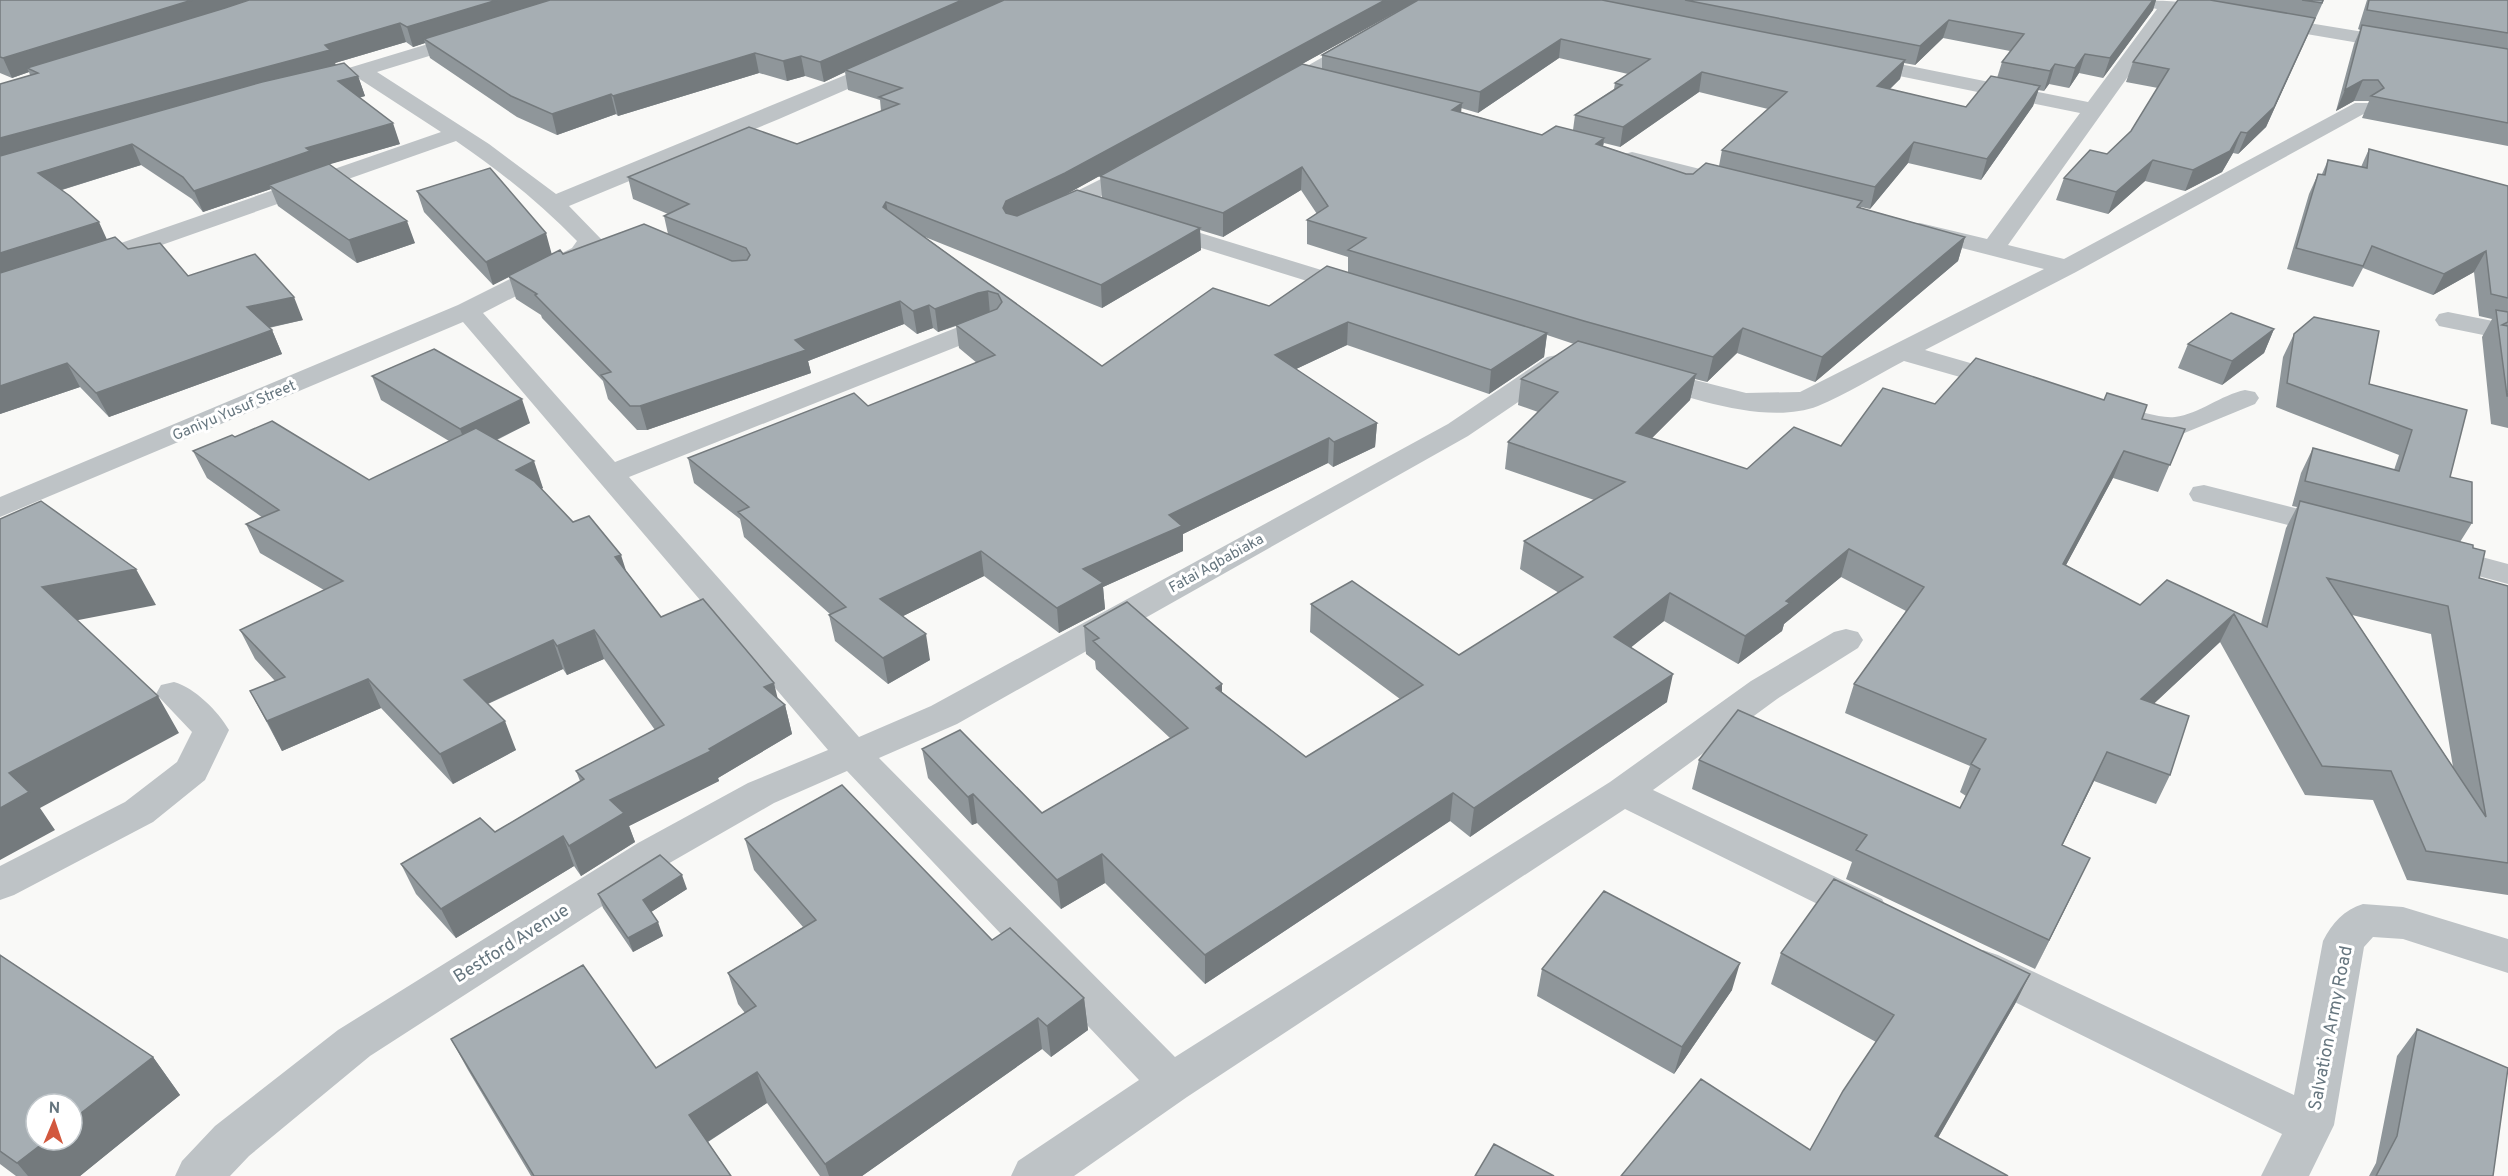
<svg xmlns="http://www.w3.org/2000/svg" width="2508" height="1176" viewBox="0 0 2508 1176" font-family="Overpass,sans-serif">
	<rect width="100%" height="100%" fill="#f9f9f7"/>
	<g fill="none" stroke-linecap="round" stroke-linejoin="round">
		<path fill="#bec3c6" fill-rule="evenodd" d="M1423,0h22l-159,94h-14l-3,-4 3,-4z
			M2131,0c17,0 88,1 97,14l-9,6 -45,-8 -166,233 56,14 291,-156h14l4,4 -4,4 -293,161 -151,78 94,27 4,6 -4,6 -10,2 -105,-30c-29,15 -57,33 -86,45 -52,20 -129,-9 -180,-24l-4,-6 4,-6 10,-2 98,25 54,-1 244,-123 -133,-34 -3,-5 3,-5 9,-2 67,16 93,-126 -220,-45 -7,-2 -3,-4 3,-4 7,-2 228,46 69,-93 -23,-5z
			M2267,16l133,22 10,6 -10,6 -140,-24 -2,-4 2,-4z
			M471,31l10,6 -3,4 -101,31 112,72 67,50 326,-134h14l3,4 -3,4 -117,51 -210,87 33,34 -12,18 -107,55 132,149 366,-144 9,-2 9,2 4,6 -4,6 -370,147 230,260 72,-31 517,-282 99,-67 10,-2 10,2 4,6 -4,6 -99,67 -511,288 -78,34 296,299 435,-275 141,-101 83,-49 12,-3 12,3 5,8 -5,8 -81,51 -124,91 229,109 6,11 -6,11 -15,5 -15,-5 -227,-112 -438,288 -113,79h-63l7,-15 121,-81 -292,-309 -73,32 -108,62 -296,191 -121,100 -19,20h-55l7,-15 33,-35 123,-96 300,-187 110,-60 80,-33 -365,-428 -463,195v-20l458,-192 114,-57 5,-7c-37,-38 -77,-70 -121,-100l-317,112 -139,45v-16l121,-39 320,-111 -83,-54h-16l-3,-4 3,-4z
			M1632,152l112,28 3,5 -3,5 -8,2 -112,-28 -3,-5 3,-5z
			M1139,160l8,2 3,5 -3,5 -90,47h-16l-4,-5 4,-5z
			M1158,220l209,64 4,5 -4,5 -9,3 -9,-3 -199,-62 -4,-5 4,-5z
			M2448,312l60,12v16l-69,-14 -4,-6 4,-6z
			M2245,390l10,2 4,6 -4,6 -73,30 -24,1 -43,-12 -4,-6 4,-6c20,-5 39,8 60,6 24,-3 46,-22 70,-27z
			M2204,485l142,36 5,7 -5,7 -11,2 -142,-36 -4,-7 4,-7z
			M2437,545l71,19v20l-82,-22 -5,-7 5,-7z
			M174,682c21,6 44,29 55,48l-24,50 -52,42 -139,73 -14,5v-34l125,-64 52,-40 15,-30 -36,-38 5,-9z
			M2363,904l40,3 105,32v34l-105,-34 -30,-2 -9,10 -30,178 -25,51h-48l21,-42 -314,-155 -6,-12 6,-12 15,-5 15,5 296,140 29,-154c9,-18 21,-31 40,-37z"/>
	</g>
	<path fill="#8f969a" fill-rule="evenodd" d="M0,0h2156l-3,10 -50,68 -24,-5 -10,15 -20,-4 -5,7 -6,-1 -5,16 -52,74 -73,-17 -38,46 -9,-2v1l104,29 -7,24 -143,121 -78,-29 -30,29 -12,-3 -5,21 -38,38 95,31 94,-23 94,-42 207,15 43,10 -27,63 -45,-14 -47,87 74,40 27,-25 94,44 25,-96 11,-21 -5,-1 9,-33 12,-25 81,22 5,-15 -123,-48 7,-50 11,-23 75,50 98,26 -17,67 22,46 -12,19 13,6 6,30 29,8v309l-101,-15 -34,-80 -68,-5 -85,-153 -67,62 17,71 -14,29 -62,-23 -32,65 14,41 -41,82 -189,-90 6,-17 -160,-73 7,-29 261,48 6,-12 -6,-4 10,-26 -125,-53 9,-29 52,-73 -65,-34 -57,47 -2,7 -44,33 -74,-43 -33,26 36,55 -197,135 -20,-16 -245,163 -100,-101 -44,26 -84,-86 -5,2 -44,-47 -6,-29 120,64 128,-75 -74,-69 -1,-8 -9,-7 -2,-28 138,66 84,65 94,-58 -90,-67 1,-28 148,51 100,-62 -39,-24 4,-28 70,-41 -89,-31 3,-27 30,-30 -20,-7 3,-26 53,-35 -27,-9 -3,22 -55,37 -142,-49 -51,24 81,54 -2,24 -42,20 -5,-4 -145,71v17l-80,36 2,22 -46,24 -75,-57 -81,40 27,44 -42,24 -53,-43 -6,-26h2l-87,-78 -4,-18 -46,-36 -6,-25 180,-52 109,-43 -18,-15 -3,-22 -18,6 -5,-4 -16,6 -13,-10 -96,37 3,12 -164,57h-10l-29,-31 -5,-18 -61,-63 -1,-3 -25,-16 -7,-22 -16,8 -69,-73 -7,-21 135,63h11l105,-20 -4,-18 4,-2 -35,-15 -5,-22 169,-33 84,-33 -1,-11 -32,-10 -3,-18 -21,10 -19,-6 -18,5 -28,-8 -141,43 -2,-2 -59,21 -40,-18 -87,-59 -5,-15 -12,4 -7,-5 -71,21 1,2 22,11 7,20 -6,2 41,46 -71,20 86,79 -58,20 -79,-57 -7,-17 -68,23 -11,-13 -51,-34 -79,25 45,50 81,36 115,44 -34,8 3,2 10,24 -173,63 -29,-30 -80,27 30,-339 -1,-3 -17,6 -12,-5zM1407,6l-85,49v14l-20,-5zM1943,38l67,13 -8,11 -5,16 -31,29 -76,-18 10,-10 4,-16 11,2zM1559,58l69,16 -13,9 -1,6 -39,26 -2,15 -31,5 -81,-23v-4l17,5zM1256,89l-156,87 2,21 -37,-2zM1699,92l69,17 -46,41 -3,16 -26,8h-7l-83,-28 1,-3 16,4zM1301,190l16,24 -10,6v24l41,13v15l-79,34 -167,60 -177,-129 177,71 99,-58 -1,-20 23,7zM2352,615l79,19 22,133z
		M2178,0h146l-58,127 -28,27 -5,-1 -11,19 -37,19 -40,-10 -37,33 -52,-14 8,-22 43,-24 24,-23 27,-43 -32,-6 7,-20z
		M2367,0h141v146l-146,-28 7,-17h-15l-18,10 18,-67 6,-14 -2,-1z
		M2369,149l139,37v242l-17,-4 -9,-87 10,-18 -13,-3 -5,-44 -41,23 -70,-27 -10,19 -66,-18 22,-75 9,-20h4l6,-14 33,7z
		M2274,329l-10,24 -42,32 -44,-17 10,-24z
		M372,376l158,47 -33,17 46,48 -2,1 32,33 53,49 35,46 124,88 7,29 -74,44 1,3 -90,45 6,16 -54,34 -7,-10 -118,72 -40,-44 -15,-30 94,-32 85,-51 -4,-10 79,-41 -51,-71 -37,16 -4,-6 -75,35 28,46 -63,34 -72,-76 -99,43 -32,-60 25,-10 -20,-22 -15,-29 84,-40 -64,-37 -14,-29 17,-6 -56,-40 -14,-27 42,-14 134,43 80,-39 -68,-41z
		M745,839l247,101 92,58 4,32 -37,27 -9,-8 -180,127h-42l-53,-73 -59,39 23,34h-200l-63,-106 -17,-31 205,29 89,-55 -7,-9 -10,-31 75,-46 -49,-57z
		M687,889l-36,23 12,24 -30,16 -30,-44 -5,-14z
		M1781,953l249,21 -15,30 -77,134 -128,12 66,-108 -105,-58z
		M0,955l153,102 27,38 -100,81h-64l-16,-12z
		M1542,969l190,21 -58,84 -137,-78z
		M2417,1029l76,147h-124l7,-13 21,-107z"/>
	<path fill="#747a7d" d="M192,0h67l-232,68 2,4 -17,6 -9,-20z
		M497,0h65l-138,39 1,4 -12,4 -6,-20z
		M962,0h44l-161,70v2l-21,10 -4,-20z
		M1385,0h33l-351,194 -62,36 -2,-22 3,-7z
		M2153,0h3l-3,10 -50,68 7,-20z
		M2315,18l-49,109 -28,27 9,-21z
		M1949,20l-6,18 -28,27 5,-19z
		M400,23l6,19 -71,21 2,6 -337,93v-24z
		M1561,39l-2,19 -81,55 2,-21z
		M755,53l4,20 -141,43 -5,-20z
		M2085,54l-6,19 -10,15 6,-20z
		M801,56l4,20 -18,5 -4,-20z
		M1905,60l-5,19 -28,27 5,-20z
		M2055,64l-6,20 -5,7 6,-20z
		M1702,72l-3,20 -79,55 3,-20z
		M358,76l7,20 -20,5 -7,-20z
		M2363,80l-9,21 -18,10 9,-21z
		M2040,86l-7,20 -52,74 6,-21z
		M611,94l5,20 -59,21 -5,-21z
		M1462,103l-2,22 -8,-15z
		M393,123l7,21 -83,24 2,4 -50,13 2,4 -68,23 -9,-21 112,-43z
		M2241,132l-8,21 -11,19 -37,19 8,-21z
		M1604,138l-3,22 -5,-16z
		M1914,142l-6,21 -38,46 5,-22z
		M132,144l9,21 -93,29 -10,-21z
		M2153,160l-8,21 -37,33 8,-22z
		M1302,167l-1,23 -78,47v-24z
		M886,202l4,21 -7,-16z
		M407,221l8,22 -58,20 -8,-23z
		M99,222l10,22 -109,36v-27z
		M1200,228l1,22 -99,58 -1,-23z
		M546,233l6,22 -59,30 -7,-23z
		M1965,237l-7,24 -143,121 7,-25z
		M2486,251l-12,21 -41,23 11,-21z
		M988,291l2,23 -9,2 -43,16 -3,-23 43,-16z
		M294,297l9,23 -46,10 -10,-23z
		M900,301l4,23 -96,37 3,12 -164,57 -7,-24 155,-66z
		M929,305l4,23 -16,6 -4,-23z
		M1348,322l-1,23 -72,34v-24z
		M1743,328l-6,25 -30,29 6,-25z
		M2274,329l-10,24 -42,32 10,-24z
		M272,330l10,24 -173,63 -13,-24z
		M1547,333l-3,24 -55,37 2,-24z
		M67,363l13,24 -80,27v-28z
		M1696,374l-6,26 -59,59 5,-26z
		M522,399l8,24 -61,30 -9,-24z
		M1377,423l-2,24 -42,20 1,-25z
		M1329,438l-1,25 -145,71v17l-80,36 2,22 -46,24 -2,-25 26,-39 86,-54z
		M2124,451l-11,27 -61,113 11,-27z
		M534,461l9,27 -17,10 -10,-28z
		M1849,549l-8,28 -57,47 -2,7 -44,33 7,-28 41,-35z
		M981,551l3,25 -99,49 -5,-26z
		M621,555l9,28 -15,-26z
		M136,569l20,36 -93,18 -21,-36z
		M1670,593l-6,28 -55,44 5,-28z
		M2234,614l-14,28 -92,86 13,-29z
		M594,630l10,29 -37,16 -10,-29z
		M926,634l4,26 -42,24 -5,-26z
		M553,640l10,29 -87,40 -12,-29z
		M1673,674l-6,28 -197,135 4,-29z
		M368,679l13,29 -99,43 -15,-30z
		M774,683l6,25 5,-3 7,29 -74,44 1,3 -90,45 6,16 -54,34 -12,-30 41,-46 99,-51 55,-62z
		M1222,684v29l-6,-25z
		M158,696l21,37 -139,75 15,22 -55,30v-52l9,-35z
		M505,721l11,29 -63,34 -13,-30z
		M2107,752l-13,29 -46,93 14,-29z
		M1453,793l-3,28 -245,163v-29z
		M973,794l4,29 -5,2 -4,-28z
		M563,836l11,30 -118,72 -15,-29z
		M1102,854l3,29 -44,26 -4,-29z
		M2090,858l-14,29 -41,82 14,-29z
		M682,875l5,14 -39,25 -5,-14z
		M658,922l5,14 -30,16 -5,-14z
		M1740,963l-8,27 -58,84 8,-27z
		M2030,974l-15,30 -94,163 14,-31z
		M1084,998l4,32 -37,27 -4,-31z
		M1038,1018l4,31 -180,127h-33l-4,-12z
		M153,1057l27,38 -100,81h-52l-11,-13 30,-23h25v-20z
		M757,1072l10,31 -66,43 -12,-31z"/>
	<path fill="#a6aeb3" stroke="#747a7d" stroke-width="1.5" fill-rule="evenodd" d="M0,0h192l-189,58 -3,-1z
		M249,0h248l-90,27 -7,-4 -75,22 5,5 -330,88v-54l38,-11 -11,-5 198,-60z
		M550,0h412l-142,62 -19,-6 -18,5 -28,-8 -142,43 -2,-2 -59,20 -41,-18 -87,-57z
		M1004,0h381l-320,173 -59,28 -3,7 3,5 11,3 60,-26 123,38 -99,57 -215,-83 -3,5 219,159 111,-78 56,18 58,-40 220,67 -56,37 -143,-48 -73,33 102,68 -43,19 -5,-4 -160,77 13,11 -99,43 20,14 -46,25 -76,-57 -101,48 46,35 -43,24 -54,-43 17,-8 -108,-95 11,-5 -61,-49 166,-65 14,13 127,-51 -39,-30 41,-16 5,-7 -4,-8 -10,-3 -10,2 -43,16 -6,-4 -16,6 -13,-10 -105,39 11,10 -166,56h-10l-29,-31 10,-3 -76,-77 2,-1 -29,-18 52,-26 3,4 81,-30 88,37 15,-1 3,-5 -4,-7 -82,-32 25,-12 -61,-27 121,-50 48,17 102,-40 -20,-7 23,-9 -57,-18z
		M1418,0h184l303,60 -28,26 89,21 25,-31 49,10 -53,73 -73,-17 -39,45 -153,-37 65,-58 -85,-20 -79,55 -48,-12 47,-30 -7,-2 35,-24 -89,-20 -81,53 -158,-37z
		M1685,0h468l-43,58 -25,-4 -10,14 -20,-4 -5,7 -48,-9 22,-28 -75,-14 -29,26z
		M2178,0h32l105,18 -41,89 -27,26 -6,-1 -11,19 -37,19 -40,-10 -37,32 -52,-14 26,-28 17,4 24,-23 38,-62 -36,-7z
		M2302,0h21l-1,3z
		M2369,0h139v33l-141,-23z
		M2362,25l146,24v74l-137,-27 13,-8 -6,-8h-15l-18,10z
		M344,63l14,13 -20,5 55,42 -87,25 4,3 -116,40 -11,-14 -51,-33 -94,29 32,23 29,26 -99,31v-97l262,-74z
		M1302,64l160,39 -10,7 90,25 14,-9 48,12 -8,6 90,30h7l13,-11 156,38 -5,6 108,30 -143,120 -79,-29 -30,29 -129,-36 -236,-71 18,-12 -59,-18 21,-14 -26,-39 -79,46 -123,-37z
		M2369,149l139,37v112l-17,-4 -5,-43 -42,23 -72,-28 -9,20 -67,-18 22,-74 7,1 3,-15 39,8z
		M329,164l78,57 -58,19 -80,-55z
		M490,168l56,65 -60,29 -69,-71z
		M115,237l13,12 32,-6 28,33 67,-22 39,43 -47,10 25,23 -176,63 -29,-30 -67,23v-113z
		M2496,310l12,2v10l-6,3 6,1v70h-1z
		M2231,313l43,16 -42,32 -44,-17z
		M2314,317l65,14 -10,53 98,26 -17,67 22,5v41l-167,-42 8,-33 86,23 13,-41 -125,-47 7,-49z
		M1578,341l118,33 -60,59 111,36 47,-42 47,19 42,-58 52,16 41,-46 128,42 3,-7 40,12 -5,14 43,10 -15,36 -46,-14 -61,113 77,41 27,-25 100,47 33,-126 173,44v3l12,3 -6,27 29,8v277l-82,-12 -35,-80 -69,-5 -88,-152 -93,85 48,17 -19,59 -63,-23 -45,93 28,13 -41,82 -193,-90 11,-15 -168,-75 39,-50 222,98 20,-39 -9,-5 15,-25 -132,-55 70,-97 -75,-38 -63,52 4,2 -45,33 -75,-43 -56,44 59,37 -199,134 -21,-15 -248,162 -103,-101 -45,26 -84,-86 -5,3 -46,-48 38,-19 82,83 146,-85 -95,-87 6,-3 -15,-12 43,-24 95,82 -6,4 90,69 117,-72 -112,-81 41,-23 107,74 124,-78 -59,-36 101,-59 -117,-40 50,-50 -37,-13zM2327,578l121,28 38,211z
		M434,349l88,50 -62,30 -88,-53z
		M272,421l97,59 107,-52 58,33 -18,9 18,11 39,41 16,-6 32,39 -6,2 46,60 42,-18 71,84 -10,4 21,18 -76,44 2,2 -101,49 14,13 -55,33 -6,-10 -122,73 -40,-45 79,-46 15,14 89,-53 -8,-8 88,-46 -70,-95 -37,16 -4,-6 -89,40 41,41 -65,33 -72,-75 -101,42 -17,-30 35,-14 -45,-47 103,-49 -97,-57 33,-14 -86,-59 39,-16 3,2z
		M41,501l95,68 -94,18 116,109 -149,77 20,19 -29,16v-289z
		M842,785l150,155 18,-12 74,70 -37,28 -9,-8 -213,146 -68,-92 -68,43 42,61h-197l-83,-137 132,-74 73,103 100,-62 -28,-33 88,-53 -71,-81z
		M660,855l22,20 -39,25 15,22 -30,16 -30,-44z
		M1834,879l196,95 -95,162 73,40h-387l80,-97 109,71 33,-59 51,-76 -113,-62z
		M1604,891l136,72 -58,84 -140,-78z
		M0,955l153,102 -81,63v-16h-36v36h11l-30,23 -17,-12z
		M2417,1029l91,39 -15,108h-117l21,-40z
		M1494,1144l60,32h-79z"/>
	<g text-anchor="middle" stroke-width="6" stroke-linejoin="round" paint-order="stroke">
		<g font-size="15" fill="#66767f" stroke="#fff">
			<text transform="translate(234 410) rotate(-23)" y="5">Ganiyu Yusuf Street</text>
			<text transform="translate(1216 563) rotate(-29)" y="5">Fatai Agbabiaka</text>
		</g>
		<g font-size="18" fill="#66767f" stroke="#fff">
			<text transform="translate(511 943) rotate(-32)" y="6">Bestford Avenue</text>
			<text transform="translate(2330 1028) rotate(-79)" y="6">Salvation Army Road</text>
		</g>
	</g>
	<g transform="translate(54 1122) rotate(2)"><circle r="28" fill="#ffffff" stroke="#c2c8cc" stroke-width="1.5"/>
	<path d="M0-4.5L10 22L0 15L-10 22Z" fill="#d2583e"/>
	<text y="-9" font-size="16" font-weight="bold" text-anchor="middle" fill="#66767f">N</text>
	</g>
</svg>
